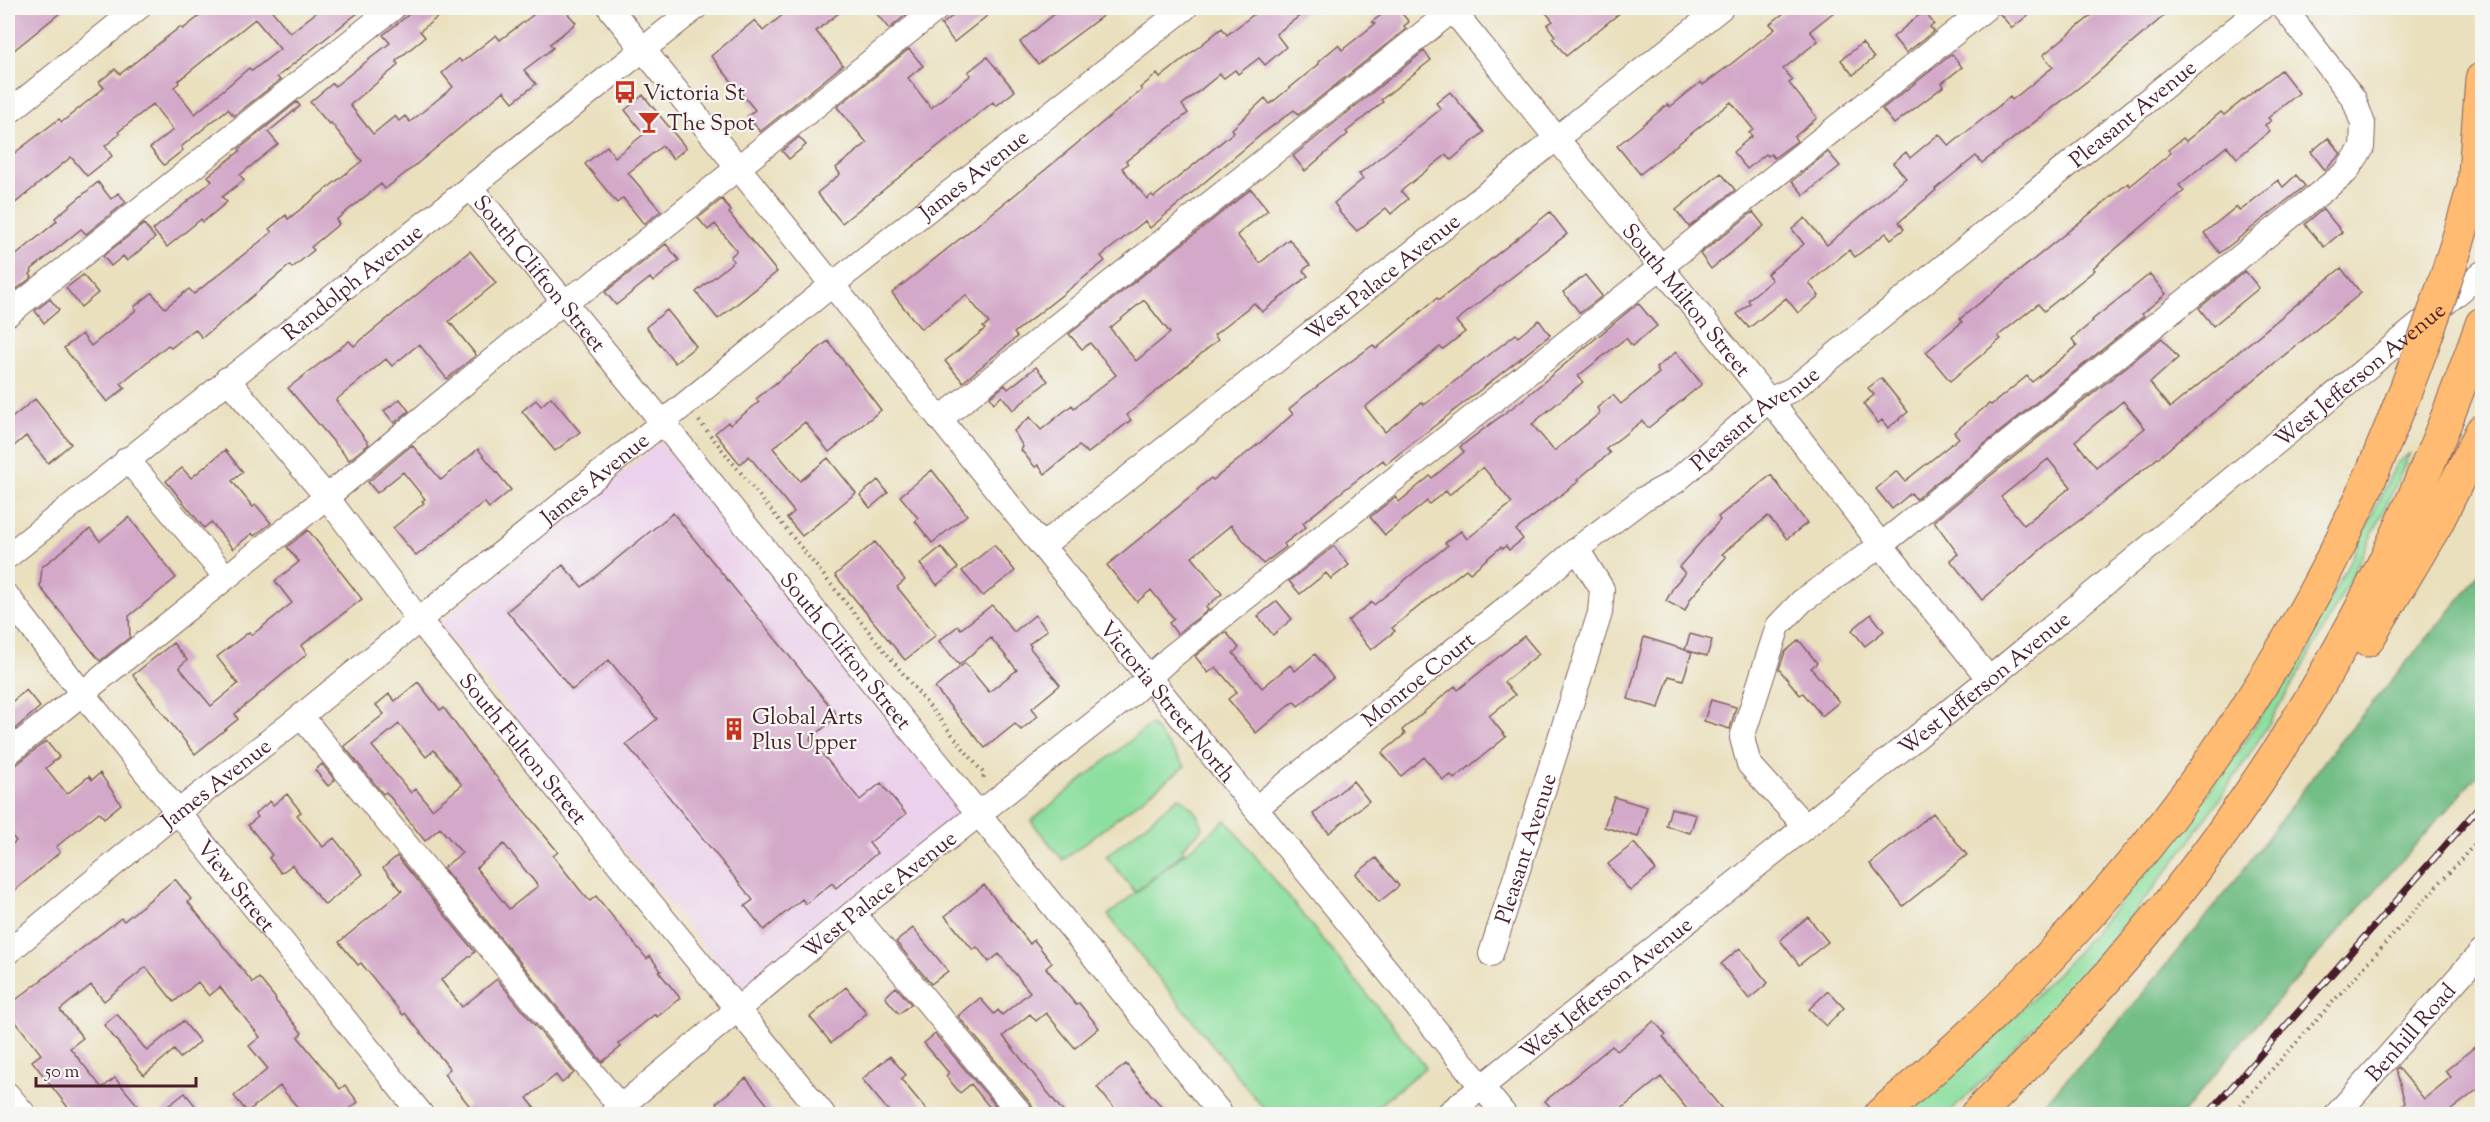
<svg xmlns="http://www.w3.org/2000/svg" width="2490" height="1122" viewBox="0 0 2490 1122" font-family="'Sorts Mill Goudy',serif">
	<rect width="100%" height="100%" fill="#f6f6f2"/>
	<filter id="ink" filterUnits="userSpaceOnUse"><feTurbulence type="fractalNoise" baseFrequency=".0167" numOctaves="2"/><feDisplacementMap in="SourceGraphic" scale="12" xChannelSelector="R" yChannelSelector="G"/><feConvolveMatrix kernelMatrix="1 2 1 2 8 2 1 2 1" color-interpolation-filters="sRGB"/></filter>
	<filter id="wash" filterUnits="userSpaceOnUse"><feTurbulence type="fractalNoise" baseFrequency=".008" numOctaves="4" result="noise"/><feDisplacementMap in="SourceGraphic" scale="24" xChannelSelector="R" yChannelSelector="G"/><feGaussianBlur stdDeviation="1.35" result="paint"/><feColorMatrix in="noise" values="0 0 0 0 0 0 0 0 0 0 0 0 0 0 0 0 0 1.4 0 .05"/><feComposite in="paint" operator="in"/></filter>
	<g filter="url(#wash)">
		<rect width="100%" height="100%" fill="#eae0be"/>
		<path fill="#ebd1eb" d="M660,442l304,370 -221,182 -304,-370z"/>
		<path fill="#8ddf9f" stroke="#6c7f65" stroke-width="1.5" d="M2410,453c-61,138 -134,272 -224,393 -68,91 -144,176 -224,255l-15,13h-41l87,-76 77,-78 105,-122 64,-88 65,-103 55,-103 37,-80z
			M1151,724l34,42 -122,94 -32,-39z
			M1179,797c10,5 21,20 24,31l-21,20 2,4 -49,40 -29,-36z
			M1226,820l200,247 -58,47h-100l-160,-199z"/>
		<path fill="#72be86" stroke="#5e6e58" stroke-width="1.5" d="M2482,568v202l-237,267 -63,77h-147l91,-100 115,-141 92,-123 131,-156z"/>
		<g id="blocks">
			<path fill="#d3a8c9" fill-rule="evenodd" d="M8,8h58l-58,47z
				M210,8h60l20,25 32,-25h42l-87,69 3,3 -46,36 -6,-7 -47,38 2,3 -19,15 -14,-17 23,-18 -20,-26 -35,28 2,2 -15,12 7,10 -25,20 -16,-19 -63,52v-51l51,-39 3,3 42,-34 -5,-6 16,-13 5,5 60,-47 3,2zM255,19l25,30 -28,22 -3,-3 -54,46 -21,-27 5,-4 -1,-2z
				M417,8h32l-29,23 5,6 -29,24 2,3 -2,3 -46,38 23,29 22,-18 4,5 6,-5 5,6 43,-35 -11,-14 17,-14 3,3 34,-27 4,5 33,-25 -6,-7h36l13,15 -26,21 3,4 -29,22 12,14 -23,18 -9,-11 -92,77 -27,21 -4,-5 -45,36 3,4 -28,23 3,3 -22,18 -2,-3 -88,73 -7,-9 -24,19 -3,-3 -47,38 4,5 -18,14 -43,-54 18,-14 9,12 45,-36 -2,-3 18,-14 13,15 24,-19 5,5 78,-62 -3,-3 17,-14 2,4 74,-58 -31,-38 -2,1 -19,-22 23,-19 2,3 55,-43 -7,-8z
				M791,8h54l-29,23 27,34 -83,67 -12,-16 7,-6 -44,-54 44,-36 8,11z
				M872,8h30l5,6 -18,15z
				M963,8h34l-43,34 -13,-17z
				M1062,8h51l-75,56 -18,-22z
				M1262,8h48l-34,26 10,13 -21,18 -6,-7 -21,16 -3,-4 -11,8 -4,-4 -38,31 6,8 -62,48 2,3 -6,4 25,31 5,-4 2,2 80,-65 -2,-3 33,-31 5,6 49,-40 -1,-2 20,-17 4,5 33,-26 -3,-2 18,-14h7l12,14 -5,4 2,3 -108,86 -4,-5 -32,24 -112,94 -5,-7 -44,35 4,5 -91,72 3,4 -54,45 -18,-21 40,-32 -2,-2 6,-4 -23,-28 -45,34 -29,-36 119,-95 131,-108 -2,-2 17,-14 3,4 62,-50 5,7z
				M1542,8h84l-60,48 -14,-18 3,-2 -8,-11 6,-4z
				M1790,8h49l-29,23 8,10 -35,28 10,11 -4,3 28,35 -23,19 3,4 -23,17 -3,-4 -3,2 -2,-2 -19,15 -14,-17 19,-16 -3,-3 4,-4 -22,-27 -91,72 -23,-28 51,-42 2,3 31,-25 2,3 28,-21 44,-35 -5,-5z
				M2000,8h37l-25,20 -13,-15z
				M2108,8h65l-78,67 -113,88 -6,-7 -41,33 1,1 -37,32 5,7 -13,10 -5,-6 -31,24 -6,-7 -40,33 10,13 -21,17 -12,-15 -37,30 -12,-14 13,-11 -2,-3 24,-20 -5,-6 37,-30 -12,-15 13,-11 22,27 79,-67 -13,-15 13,-11 4,6 29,-24 10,12 61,-49 2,3 41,-33 -10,-12 54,-44 3,3z
				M1924,11l10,13 -4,3 4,4 -28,22 -13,-16z
				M1862,43l12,15 -21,17 -12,-15z
				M909,49l14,17 -15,12 23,30 40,-33 -3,-3 19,-15 28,34 -19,15 -3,-4 -151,121 -25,-30 23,-19 -4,-6 31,-25 -30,-36z
				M1424,51l7,9 -50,40 2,2 -37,30 2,2 -43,37 -12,-15z
				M1952,54l10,13 -20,16 2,3 -50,38 -12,-15z
				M2281,70l18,23 -31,25 3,3 -6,4 5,6 -33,27 -10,-12 -48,39 5,6 -91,77 2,2 -51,41 -6,-7 -40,32 3,3 -51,42 -24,-29 36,-30 -2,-3 168,-136 2,3 41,-33 -3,-3 15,-12 3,3 35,-29 3,3z
				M1450,92l34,40 -33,28 -5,-5 -45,36 7,8 -17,15 -5,-6 -29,23 -18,-19 1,-1 -6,-8 29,-24 -4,-5 82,-65 -5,-6z
				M643,95l43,53 -13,11 -11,-13 -34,27 33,38 -17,13 -21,-26 -6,5 -32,-39 22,-18 8,11 29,-23 -19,-24z
				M297,102l3,4 -32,26 10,12 -38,31 4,5 -22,17 5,5 -24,20 -2,-3 -34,28 -14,-17 59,-49 -4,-5 32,-25 -1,-2z
				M799,137l7,8 -17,14 -7,-8z
				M2328,138l13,16 -16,16 -14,-18z
				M1828,152l12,14 -36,29 -12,-14z
				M1721,173l14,17 -46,37 -13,-17z
				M2296,175l9,11 -85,67 -16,-20 32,-26 4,4 38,-31 5,7z
				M98,182l13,17 7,-6 8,9 -40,32 -5,-5 -50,41 1,2 -2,2 2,3 -15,12 -9,-12v-15l49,-41 -2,-3z
				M1251,189l17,21 -31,25 23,28 29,-24 21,26 -7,5 5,6 -46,36 -8,-9 -40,32 4,5 -91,75 4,5 -43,33 -9,-7 -34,28 -7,-9 -3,2 -14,-17 2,-3 -9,-16 16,-14 11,13 31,-25 2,3 42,-33 -26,-32 -8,6 -13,-15zM1144,300l26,33 -34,28 -26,-33z
				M722,199l9,12 -2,2 48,59 -59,47 -22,-27 38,-31 -4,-4 7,-6 -22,-27 -7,6 -10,-12z
				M2323,209l19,23 -18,15 -19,-23z
				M1550,212l17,22 -111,87 9,11 -22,17 -3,-2 -75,60 20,25 37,-30 2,3 92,-71 2,3 21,-17 11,15 -164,129 -3,-4 -39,30 -41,33 3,4 -22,17 2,3 -23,17 -32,-39 -39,32 30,37 -16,13 2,3 -31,24 -8,-11 5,-4 -23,-29 -14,12 -30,-37 91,-74 -1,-1 14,-12 2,2 49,-39 31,-27 -4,-5 14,-12 70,-52 3,4 61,-51 2,2 31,-24z
				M1753,212l11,14 -53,43 -11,-15z
				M144,224l11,14 -28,23 -4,-5 -12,10 -8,-10z
				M666,244l13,16 -26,22 -3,-4 -34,27 -11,-13z
				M470,251l26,32 -47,38 27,34 -29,24 -28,-35 -27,22 -6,-7 -50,41 33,44 -20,16 -61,-72 61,-47 5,5z
				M2341,268l20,25 -270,219 -44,32 -65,56 -32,-40 8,-6 -24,-33 228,-183 16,20 -28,25 20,25zM2123,401l22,27 -49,39 -21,-26zM2048,459l23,28 -47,38 -23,-28z
				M2245,271l14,17 -46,38 -14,-18z
				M2150,274l16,20 -24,20 2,2 -228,183 -5,-6 -19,16 -16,-20 21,-18 8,10 54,-43 -5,-6 35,-28 2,1 36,-29 5,6 45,-36 -5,-7 21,-18 -1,-1z
				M83,275l15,18 -17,14 -15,-19z
				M1585,275l17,21 -22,17 -17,-21z
				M50,299l9,11 -15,13 -9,-12z
				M1638,303l19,23 -25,20 -6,-8 -48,38 5,6 -51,42 22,27 46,-38 -3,-5 16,-13 8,9 38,-31 -3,-5 20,-16 26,32 -54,44 -6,-7 -36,28 4,4 -33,27 2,1 -63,49 7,9 -14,11 -3,-4 -3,3 -2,-2 -31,26 -4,-4 -74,59 3,3 -24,19 -23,-29 24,-19 2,3 74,-60 -3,-2 16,-12 6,8 45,-36 -29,-36 -34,28 -3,-4 -17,13 -2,-3 -42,34 -15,-18 25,-20 4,5 31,-26 2,2 32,-26 -4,-5 61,-46z
				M667,310l29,36 -21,17 -29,-36z
				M828,341l53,69 -52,42 -24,-30 -32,26 27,33 28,-23 28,35 -54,43 -15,-18 7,-6 -45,-56 -9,8 -25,-31 13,-11 2,3 29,-23 -3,-3z
				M1036,367l12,14 -35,29 -11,-14 -8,7 -4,-6 15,-12 3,4z
				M1881,378l27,34 -20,16 -6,-8 -4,3 -15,-19 11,-9 -6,-7z
				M551,397l29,35 -25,19 -33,-40 14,-11 5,6z
				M35,399l36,45 -23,19 -22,-27 -18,15v-30z
				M400,399l9,12 -15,12 -10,-12z
				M412,445l29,35 37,-31 33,41 -22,18 -5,-6 -68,54 -23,-28 31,-25 -2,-2 3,-2 -22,-27 -26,21 -9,-11z
				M225,450l18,22 -11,9 21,26 3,-2 15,18 -17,13 -2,-3 -19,16 -22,-27 -7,6 -38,-47 16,-13 9,10z
				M932,470l35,45 -35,28 -17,-22 3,-3 -18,-22z
				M1771,475l36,48 -20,16 -19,-23 -46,38 4,3 -35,41 -6,13 -19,-10 8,-15 11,-13 -6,-6 41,-47 -2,-3z
				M878,480l10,13 -18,15 -10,-13z
				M673,513l165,203 -28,23 50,61 21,-17 25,31 -37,29 8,10 -41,35 -4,-5 -26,21 -4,-5 -38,31 -19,-24 8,-6 -127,-156 31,-25 -48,-59 -37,30 -65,-79 56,-46 19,22z
				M129,517l47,61 -47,38 1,21 -30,24 -60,-74 2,-20 48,-38 10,12z
				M308,530l54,69 -61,47 6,8 -72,60 3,5 -43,35 -62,-79 40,-32 14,17 -8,7 32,39 27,-22 -21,-27 32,-25 3,3 40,-32 -17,-22 24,-19 -12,-15z
				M875,542l30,38 -8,7 39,48 -31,25 -70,-85z
				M994,545l21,26 -32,25 -21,-25z
				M1334,546l15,19 -18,14 -5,-6 -26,21 -11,-13z
				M941,547l17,21 -21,17 -17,-21z
				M1277,601l15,18 -19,16 -15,-19z
				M992,605l22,27 21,-17 12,15 -18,14 2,2 -1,2 30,37 -28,23 6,8 -17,14 -6,-6 -30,24 -50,-60 30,-25 24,29 28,-22 -26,-32 -32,27 -20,-24 19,-15 3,3z
				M1871,614l13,17 -19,15 -13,-16z
				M1226,632l13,16 -6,5 29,35 28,-23 5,6 20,-17 18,24 -35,28 -4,-5 -38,32 -28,-34 9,-7 -21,-25 -8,6 -13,-17z
				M1690,634l22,6 -5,16 -22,-6z
				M1524,636l15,18 -35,28 11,13 -26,21 17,21 -52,42 -3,-4 -8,5 -19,-23 -23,19 -19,-23 23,-19 -3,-4 53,-44 3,4z
				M1644,637l48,15 -9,28 -14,-4 -10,32 -31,-9z
				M1799,640l18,23 -6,5 28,34 -17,14 -19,-23 -3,2 -21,-26 6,-17z
				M418,682l22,28 4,-2 31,43 83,101 -5,4 31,39 6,6 6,-5 51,63 3,-3 11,15 -2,1 21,26 -23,19 -2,-3 -37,30 3,3 -19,15 -159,-194 19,-15 -22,-25 -15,13 -39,-49 -3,2 -39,-48 40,-32 -8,-9 13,-11 6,7zM399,724l27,33 8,-7 28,35 -30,24 -16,-20 -5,4 -39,-47zM504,844l34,42 -29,23 -33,-41z
				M26,690l14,17 -32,28v-30z
				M1711,700l25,7 -6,22 -26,-8z
				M46,741l13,16 -13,11 21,26 22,-18 3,4 8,-7 21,31 -17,14 -5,-6 -43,35 4,5 -52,44v-48l8,-7 -8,-10v-64l9,-3z
				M322,764l13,16 -7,6 -13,-16z
				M1353,781l16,20 -40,32 -16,-19z
				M287,794l14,18 -4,3 26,32 11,-9 29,36 -38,31 -33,-40 -11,8 -12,-15 3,-3 -24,-30 10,-8 -3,-3 15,-13 3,4z
				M1614,797l33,10 -9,30 -34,-10z
				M1671,808l25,7 -6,18 -24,-7z
				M1933,813l34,42 -64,51 -33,-42z
				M1634,843l22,27 -26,21 -22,-27z
				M397,856l78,96 -34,28 21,27 35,-28 77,94 -12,10 -6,-8 -29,23 13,16h-84l13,-9 -25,-31 6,-5 -45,-56 -2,2 -42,-52 -3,2 -19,-23 63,-51 -19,-23z
				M1376,858l23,28 -20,16 -23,-28z
				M175,879l16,20 -3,3 65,81 6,-5 17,21 -1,1 27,33 -4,4 42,52 5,-4 13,17 -15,12h-40l-23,-28 -33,26 -13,-16 34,-27 -19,-23 11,-9 -40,-50 -11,9 -11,-14 -24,20 -28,-35 -42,34 -13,-16 -31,25 23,28 -13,10 32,40 13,-10 30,36h-72l-41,-53 9,-7 -33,-42v-6l113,-88 3,3z
				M984,885l46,59 4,-4 18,23 -6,5 30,37 3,-2 20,25 -24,20 -29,-35 -10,8 -6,-7 -27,22 62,78h-30l-3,-9 -74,-89 22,-18 14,16 4,-4 4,5 28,-23 -31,-38 -10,8 -12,-15 -4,3 -28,-34z
				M1808,917l20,25 -29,23 -19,-25z
				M913,928l35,43 -17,13 -35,-42z
				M1740,948l28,35 -19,16 -28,-35z
				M846,987l21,26 -36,30 -21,-26z
				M896,987l15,17 -12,10 -14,-17z
				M1828,991l16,17 -18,18 -17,-17z
				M117,1014l30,37 36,-30 17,21 -20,16 -6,-8 -30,25 -40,-50z
				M1654,1021l12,14 -3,2 63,77h-35l-30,-37 -46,37h-58l-12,-13 67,-55 5,5z
				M935,1034l68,80h-8l-24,-30 -11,9 -14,-17 3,-3 -25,-30z
				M2482,1041v45l-36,28h-55l14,-11 -9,-34 2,-2 26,32 27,-22 -6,-6z
				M890,1056l16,19 -5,4 29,35h-39l-29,-35z
				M1126,1064l26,32 17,18h-50l-22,-27z
				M746,1078l29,36h-49l-10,-11z
				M185,1093l17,21h-44z"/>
		</g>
	</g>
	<g filter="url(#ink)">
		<use href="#blocks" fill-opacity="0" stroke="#82635e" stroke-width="1.5"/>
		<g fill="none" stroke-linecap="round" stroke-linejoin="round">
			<g stroke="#82635e" stroke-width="26">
				<g id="minor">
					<path id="s1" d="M610,8l432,538 462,568"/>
					<path id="s2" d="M1451,8l342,422 88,115 108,134"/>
					<path d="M8,113l130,-105"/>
					<path id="s3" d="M470,187l176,215 575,712"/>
					<path d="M8,314l385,-306"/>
					<path id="s4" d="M227,379l99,117 93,124 404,494"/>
					<path d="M940,419l515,-411"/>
					<path d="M127,459l98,117"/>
					<path id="s5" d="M1042,546l679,-538"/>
					<path id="s6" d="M8,556l687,-548"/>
					<path id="s7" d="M8,597l74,96 339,421"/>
					<path d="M301,716l325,398"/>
					<path d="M8,753l337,-271 219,-181 26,-15 348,-278"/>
					<path id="s8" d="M1256,808l284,-227 37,-32 66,-50 32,-17 94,-82 24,-11 468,-381"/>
					<path d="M1805,826l-56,-62 -7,-26 36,-112 24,-25 79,-56 465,-373 16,-24 1,-24 -9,-25 -70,-91"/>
					<path d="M853,913l168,201"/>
					<path id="s9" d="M8,952l152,-126 141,-110 532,-432 352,-276"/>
					<path id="s10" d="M1491,954l109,-341 2,-24 -25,-40"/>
					<path d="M8,1095l16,19"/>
					<path id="s11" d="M612,1114l241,-201 277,-218 40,-37 816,-650"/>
					<path id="s12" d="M1448,1114l541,-435 493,-406"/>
					<path id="s13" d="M2337,1114l145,-163"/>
				</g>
			</g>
			<g stroke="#82635e" stroke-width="35">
				<path id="highway" d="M2474,186l8,-107
					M2367,640l69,-116 46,-93
					M1881,1114c47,-40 93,-81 137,-125 144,-143 263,-312 346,-497
					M1977,1114c150,-145 282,-312 380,-497 49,-94 90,-194 125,-293"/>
			</g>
			<path stroke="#82635e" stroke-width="4" stroke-dasharray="1.5 4.5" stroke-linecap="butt" d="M699,421l285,353 -1,7
				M2232,1114l250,-278"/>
			<use href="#minor" stroke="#fff" stroke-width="24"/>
			<use href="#highway" stroke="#febb71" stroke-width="33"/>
			<g stroke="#4a1f2b" stroke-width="7">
				<path id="rail" d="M2208,1114l274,-310"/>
			</g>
			<use href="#rail" stroke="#f6f6f2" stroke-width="4.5" stroke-dasharray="14" stroke-linecap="butt"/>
			<g stroke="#82635e" stroke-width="35" stroke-linecap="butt">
				<path id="highway-bridge" d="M2364,492c43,-100 81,-201 110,-306"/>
			</g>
			<use href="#highway-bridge" stroke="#febb71" stroke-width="33"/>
		</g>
	</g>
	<defs>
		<g id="bus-bare" transform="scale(1.8)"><path d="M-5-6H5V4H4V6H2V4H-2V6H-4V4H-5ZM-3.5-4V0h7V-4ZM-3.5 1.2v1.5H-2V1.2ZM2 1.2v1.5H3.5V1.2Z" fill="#c8321e" stroke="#f6f6f2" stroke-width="2.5" paint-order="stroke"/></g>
		<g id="bar-bare" transform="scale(1.8)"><path d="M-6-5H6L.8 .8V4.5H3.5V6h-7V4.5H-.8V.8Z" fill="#c8321e" stroke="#f6f6f2" stroke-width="2.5" paint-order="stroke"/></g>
		<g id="building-bare" transform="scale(1.8)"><path d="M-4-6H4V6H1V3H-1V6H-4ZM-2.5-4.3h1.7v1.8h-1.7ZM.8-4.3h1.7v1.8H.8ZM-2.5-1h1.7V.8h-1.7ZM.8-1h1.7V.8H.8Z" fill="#c8321e" stroke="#f6f6f2" stroke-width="2.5" paint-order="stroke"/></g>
	</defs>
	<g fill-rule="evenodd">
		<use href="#bus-bare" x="625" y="92"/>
		<use href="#bar-bare" x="649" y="122"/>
		<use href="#building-bare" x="734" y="729"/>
	</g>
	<g text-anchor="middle" stroke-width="4.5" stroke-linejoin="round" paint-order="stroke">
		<g font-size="22" fill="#4a1f2b" stroke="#f6f6f2" text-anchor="start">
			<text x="643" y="100">Victoria St</text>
			<text x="667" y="130">The Spot</text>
			<text x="752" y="724">Global Arts<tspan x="752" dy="25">Plus Upper</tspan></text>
		</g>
		<g font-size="22" fill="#4a1f2b" stroke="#f6f6f2">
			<text dy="8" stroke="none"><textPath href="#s8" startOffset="1120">Pleasant Avenue</textPath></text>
			<text dy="8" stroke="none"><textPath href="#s9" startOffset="1240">James Avenue</textPath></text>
			<text dy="8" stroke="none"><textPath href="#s3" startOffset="111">South Clifton Street</textPath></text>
			<text dy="8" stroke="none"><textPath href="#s5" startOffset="434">West Palace Avenue</textPath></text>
			<text dy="8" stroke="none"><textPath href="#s6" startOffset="440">Randolph Avenue</textPath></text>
			<text dy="8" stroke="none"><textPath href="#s2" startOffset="375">South Milton Street</textPath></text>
			<text dy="8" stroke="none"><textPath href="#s12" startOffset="1174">West Jefferson Avenue</textPath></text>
			<text dy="8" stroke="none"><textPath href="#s8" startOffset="634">Pleasant Avenue</textPath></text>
			<text dy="8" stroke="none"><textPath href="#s9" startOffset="754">James Avenue</textPath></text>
			<text dy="8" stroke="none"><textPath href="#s3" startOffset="597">South Clifton Street</textPath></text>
			<text dy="8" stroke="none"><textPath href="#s8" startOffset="207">Monroe Court</textPath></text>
			<text dy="8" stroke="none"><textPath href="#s12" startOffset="688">West Jefferson Avenue</textPath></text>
			<text dy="8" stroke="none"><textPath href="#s1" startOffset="890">Victoria Street North</textPath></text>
			<text dy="8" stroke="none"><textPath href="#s4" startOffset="474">South Fulton Street</textPath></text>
			<text dy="8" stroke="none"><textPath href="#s9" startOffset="268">James Avenue</textPath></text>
			<text dy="8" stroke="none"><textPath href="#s10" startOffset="111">Pleasant Avenue</textPath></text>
			<text dy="8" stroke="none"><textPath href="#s7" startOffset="368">View Street</textPath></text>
			<text dy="8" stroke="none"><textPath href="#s11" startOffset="346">West Palace Avenue</textPath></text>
			<text dy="8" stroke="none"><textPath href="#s12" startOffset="202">West Jefferson Avenue</textPath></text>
			<text dy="8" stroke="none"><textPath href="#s13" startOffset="110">Benhill Road</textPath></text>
		</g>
	</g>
	<rect width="2490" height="1122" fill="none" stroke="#f6f6f2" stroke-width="30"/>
	<path d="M36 1077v9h160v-9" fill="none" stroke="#4a1f2b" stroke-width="3"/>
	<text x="45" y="1077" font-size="18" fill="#4a1f2b" stroke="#f6f6f2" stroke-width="4.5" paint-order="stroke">50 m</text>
</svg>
